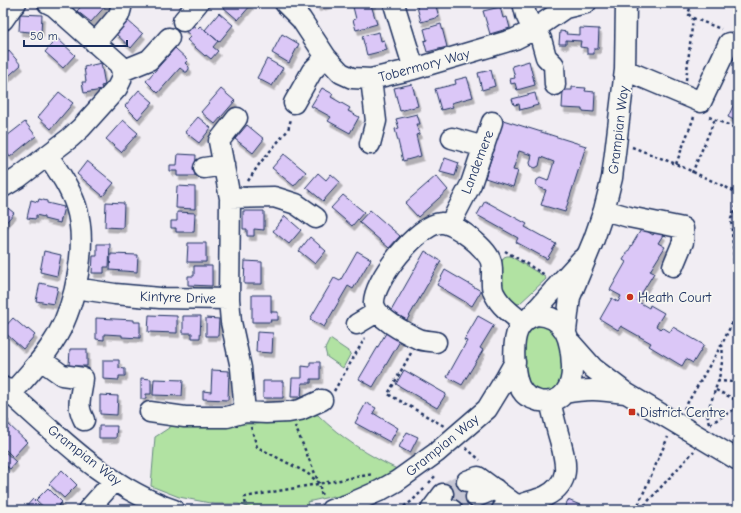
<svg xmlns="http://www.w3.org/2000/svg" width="741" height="513" viewBox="0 0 741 513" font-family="'Comic Neue',sans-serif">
	<defs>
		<filter id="shadow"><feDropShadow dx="2.5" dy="4.5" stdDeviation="0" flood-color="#0004"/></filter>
	</defs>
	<rect width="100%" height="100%" fill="#f1edf3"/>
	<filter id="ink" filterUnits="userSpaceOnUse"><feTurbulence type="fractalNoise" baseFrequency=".025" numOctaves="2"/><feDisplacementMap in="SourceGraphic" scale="8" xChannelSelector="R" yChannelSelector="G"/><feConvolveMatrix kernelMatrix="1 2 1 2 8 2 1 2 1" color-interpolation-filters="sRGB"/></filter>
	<g filter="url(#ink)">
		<path fill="#b1e2a2" stroke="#668880" d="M507,256h3l35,21 1,2 -27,25 -8,-2 -9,-9 -1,-30 3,-6z
			M541,326l7,1 11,11 4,43 -12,13 -18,-3 -7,-11 -3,-38 5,-11 4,-3z
			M330,339l21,14 -8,15 -16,-11 -2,-8z
			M312,414l6,1c23,23 51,41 81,55l-18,10 -46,21 -1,-5 -27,6 2,6 -5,2 -52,-2 -14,-4h-23l-36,-7 -28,-11 4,-49 20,-13h81l38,-5z"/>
		<path fill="#dbc7f7" stroke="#1b2f5e" filter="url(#shadow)" d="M84,3h24l-17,19 -14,-11z
			M226,3h23l2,2 -13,15 -15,-13z
			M316,3h15l-14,4z
			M352,3h22l-3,2 6,19 -21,6 -3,-10 3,-1z
			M416,3h19l4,14 -18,5z
			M500,7l3,11 4,-1 3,11 -20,6 -7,-23z
			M219,13l14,12 -14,17 -14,-12z
			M20,14l22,1 -1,18 -22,-2z
			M127,20l16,14 -12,14 -16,-15z
			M189,22l8,7 3,-3 18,15 -5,6 5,4 -7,8 -5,-4 -1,1 -18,-16 4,-4 -8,-7z
			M441,24l6,23 -20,5 -3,-11 3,-1 -3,-11z
			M580,28l19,1 -1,20h-4v5h-7v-6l-7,-1 1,-6 -15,-1v4h-7l1,-13 7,1 -1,2 14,1z
			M379,32l2,9 3,-1 3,10 -20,5 -5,-19z
			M282,34l17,10 -10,19 -17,-10z
			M57,38l18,17 -12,13 -18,-16z
			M175,48l13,12 -3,3 4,4v2l-2,3h-2l-5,-4 -22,25 -12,-12z
			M9,51l12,14 -18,16v-24z
			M267,59l16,9 -11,18 -15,-8z
			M529,61l6,24 -18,5 -2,-7 -4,1 -1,-5 5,-1 -3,-12z
			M101,63l4,22 -4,1 1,4 -18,3 -2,-11h4l-2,-15z
			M491,70l4,16 -13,4 -4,-17z
			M467,77l6,20 -22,6 2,4 -12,3 -6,-21 21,-5 -1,-4z
			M412,84l6,22 -18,5 -6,-23z
			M572,87l14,1 -1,3 10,1 -1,20 -12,-1v-2l-20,-1 1,-18h9z
			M322,88l11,6 -2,3 19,11 -2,3 11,6 -9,16 -22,-12 3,-4 -20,-11z
			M221,89l14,12 -20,23 -14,-12z
			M139,90l14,12 -15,17 -13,-13z
			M59,92l14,11 -22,26 -13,-12z
			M535,93l3,12 -18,5 -1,-6 -5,1 -2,-6z
			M738,95v27l-10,-5z
			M417,114l3,10h-4l3,10 -3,1 5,21 -18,5 -8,-32 4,-1 -3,-9z
			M198,117l13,11 -12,15 -14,-11z
			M123,120l15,13 -17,19 -15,-13z
			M503,120l83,26 -21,66 -24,-7 5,-15 -8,-3 -2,-3 1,-4 3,-2 8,3 6,-19 -13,-5 -2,9 -4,2 -4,-2 -1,-3 2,-8 -13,-4 -6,19 5,1 -5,16 -28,-9z
			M25,122l11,14 -26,21 -7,-9v-9z
			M247,125l17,14 -11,14 -18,-14z
			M178,154l18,1 -1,21h-18v-5h-7v-6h7z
			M284,154l22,18 -12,14 -22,-18z
			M445,158l14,5 -4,13 -15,-4z
			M87,161l27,22 -11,13 -26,-22z
			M318,173l8,7 5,-6 9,8 -17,19 -17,-14z
			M436,176l12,14 -30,27 -13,-14z
			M177,186l18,1v22l-19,-1z
			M343,195l21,17 -12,14 -21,-18z
			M39,199l8,2v2l17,4 -4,16 -16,-4v-2l-8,-2v4l-9,-1 4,-18 7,2z
			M485,201l42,23 -2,3 31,17 -9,15 -31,-17 2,-4 -41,-23z
			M106,202l18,1 -1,25 -18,-1z
			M3,204l11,9 -11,13z
			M370,210l30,26 -11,12 -30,-26z
			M243,211h21v19l-10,-1v7h-7v-7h-4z
			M177,212l18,1 -1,19h-18v-4h-5v-7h6z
			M285,216l16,14 -12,14 -16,-13z
			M642,228l11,7 3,-4 7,4 -5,8 7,4 -15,24 4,2 -17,28 12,7 1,-3 14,8 -8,13 4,3 2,-2 8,5 3,-5 31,18 -11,18 -7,-4 -4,7 -33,-20 2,-3 -30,-17 -3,4 -18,-11 12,-21 6,4 3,-6 -11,-6 16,-28 -3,-2z
			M310,237l16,14 -11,13 -16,-13z
			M188,243h18v19h-19z
			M97,244h13l-1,23h-5v6h-12l1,-17h4z
			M44,251l17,4 -4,21 -17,-4z
			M357,251l14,8 -18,30 -5,-3 -24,41 -14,-8 24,-41 6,3z
			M425,251l16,10 -34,59 -16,-9z
			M111,254l27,1 -1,17 -27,-2z
			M245,261l17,1v22h-18z
			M194,266h18v20l-24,-1v-9h6z
			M445,270l36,21 -9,15 -35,-21z
			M40,283l18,4 -4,17 -18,-3z
			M252,295h19v17h7v8h-8l1,2h-19z
			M149,315l28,1v17l-29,-1z
			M183,316h18l-1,22h-8v-5h-9z
			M478,316l16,9 -14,23 3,2 -21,35 -15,-8 20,-36 -3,-1z
			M13,318l14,12 1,-1 7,6 -12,14 -20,-18v-2z
			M96,318l38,2v2h6v16l-18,-1v-2l-18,-1v6l-8,-1z
			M206,318l13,1 -1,17h-12z
			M389,328l14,8 -30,51 -14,-8z
			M257,332l16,1 -1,20 -16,-1z
			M70,349h17v17h-18z
			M103,360h16v8l6,1v7h-6v4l-16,-1z
			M310,362h10v17h-9v4h-9l-1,14h-10l1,-19h10v-12l8,1z
			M212,370l17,1 -1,29 -25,-1v-8l8,1z
			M404,370l42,24 -9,14 -41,-24z
			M141,378l10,1v15h-5v5h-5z
			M154,379l29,1 -1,16 -29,-1z
			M263,381h20v17h-20z
			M100,395l18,1 -1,19 -17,-1z
			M366,403l10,5 -3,5 25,15 -8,14 -35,-19z
			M3,416l6,5 -2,2 20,19 -14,15 -10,-10z
			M99,426h18l-1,12h-17z
			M407,432l11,5 -8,16 -11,-6z
			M3,450l13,12 -6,7 -5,-4 -2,2z
			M62,470l15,15 -13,13 -15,-14z
			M466,479l11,22 -18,9 -17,-19z
			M48,488l14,14 -8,8h-7l-11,-10z
			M33,499l11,11h-21z
			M568,500l24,10h-29z
			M134,506l4,4h-8z"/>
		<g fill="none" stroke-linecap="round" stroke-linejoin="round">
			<path stroke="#c6c7d5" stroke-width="20" stroke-dasharray="20 10" stroke-linecap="butt" d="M443,494l24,-13
				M452,510l24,-13"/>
			<g stroke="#1b2f5e" stroke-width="23">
				<path id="minor" d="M285,3l16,16 25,38 15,16 11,5 19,1 43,-10 101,-30 18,-9 32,-22 21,-5
					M523,3l3,12 7,15
					M394,4l20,65
					M3,20l9,-13 4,-4
					M183,21l15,-18
					M535,28l6,11 5,18 8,8 1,20
					M95,43l24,-28 2,-7
					M625,70l76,32 28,-59
					M122,71l27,-11 20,-22
					M294,103l18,-32 14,-14
					M237,118l-18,23 11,57 -1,101 2,23 10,46 4,44
					M452,138l32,9
					M370,144l6,-23 -5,-42
					M204,168l20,-3
					M3,187l15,-9 52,-40 11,-10 36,-40 4,-8 1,-9 -3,-7 -65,-58 -6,-3
					M230,198l44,-1 22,7 20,14
					M604,210l25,7 54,11v14l-10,24
					M450,224l21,-40 21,-62
					M75,288l40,6 45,4 69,1
					M537,315c29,1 34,26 35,51 1,21 -9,39 -33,35 -6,-2 -13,-4 -16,-9 -10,-11 -11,-49 -5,-62 4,-8 10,-13 19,-15z
					M530,317l29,-33 23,-25
					M357,324l20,-12
					M566,331l4,-34 24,-58 10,-29 8,-32 13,-108 1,-67
					M569,341l24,27 33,25 112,67
					M436,342c-5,-1 -12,-1 -17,-3 -13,-6 -43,-21 -45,-35 -2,-22 44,-80 67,-81 13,-1 47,26 50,39 3,11 -2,24 4,33 6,12 18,20 28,28
					M41,360l21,15 21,3c-1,19 -8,24 1,42
					M3,387c52,46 104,101 171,123
					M565,393c24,-5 36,-3 60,0
					M11,394c16,-18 33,-36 46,-58 19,-33 31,-92 19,-130 -6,-18 -17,-34 -28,-50
					M150,412l35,5h42l18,-5 21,1 23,-1 11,-2 22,-10
					M467,481l11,-4 38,28
					M476,497l19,-8
					M88,510l17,-19 9,-11
					M331,510l16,-5 32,-14 18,-10 39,-28 51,-44 19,-31 9,-16
					M431,510l12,-16
					M444,510h8
					M502,510c12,-4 33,-9 44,-14 26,-14 20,-33 14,-56 -4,-13 -7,-26 -10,-39"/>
			</g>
			<path stroke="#1b2f5e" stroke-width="2.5" stroke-dasharray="3 3" stroke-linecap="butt" d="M692,3l-4,11 5,4 28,11
				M686,80l7,-62
				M709,117l29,12
				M632,147l44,17 62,29
				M676,164l18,-47
				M692,173l23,-54
				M248,181l12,-18 28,-33 3,-11
				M735,192l3,-7
				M505,251l40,24
				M411,353l-23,41 56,32
				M717,381l19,1 2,6
				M716,390l22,11
				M334,391l31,-53
				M684,409l38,-65 16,-33 -7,-92 7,-17
				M709,423c-4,-12 3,-21 6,-33 5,-13 9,-31 7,-45
				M710,424l28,-17
				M295,426l24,57
				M251,427l6,20 50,26 12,10 3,14
				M466,448l14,12
				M429,483l7,-8
				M246,510l-1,-13 128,-23
				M399,510l13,-9 14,-14
				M636,510l32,-73
				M640,510l54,-59"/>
			<use href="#minor" stroke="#f6f6f2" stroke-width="20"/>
		</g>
	</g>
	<g fill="#c8321e" stroke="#f6f6f2" stroke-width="1.5">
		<circle cx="630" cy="297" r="4"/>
		<rect x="628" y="408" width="8" height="8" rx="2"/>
	</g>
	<g text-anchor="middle" stroke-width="3.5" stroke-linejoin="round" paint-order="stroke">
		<g font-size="14" fill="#1b2f5e" stroke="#f6f6f2">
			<text transform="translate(424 65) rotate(-15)" y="5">Tobermory Way</text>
			<text transform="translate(618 130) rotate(-83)" y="5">Grampian Way</text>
			<text transform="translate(477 162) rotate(-69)" y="5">Landemere</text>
			<text transform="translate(178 297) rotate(2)" y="5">Kintyre Drive</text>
			<text transform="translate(442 445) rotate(-39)" y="5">Grampian Way</text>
			<text transform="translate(85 455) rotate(38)" y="5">Grampian Way</text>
		</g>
		<g font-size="14" fill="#1b2f5e" stroke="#f6f6f2" text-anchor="start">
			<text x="638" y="302">Heath Court</text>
			<text x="640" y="417">District Centre</text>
		</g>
	</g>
	<rect width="741" height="513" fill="none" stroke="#f6f6f2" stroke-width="16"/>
	<rect x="8" y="8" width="725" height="497" fill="none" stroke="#1b2f5e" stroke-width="1.5" filter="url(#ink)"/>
	<path d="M24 40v6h103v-6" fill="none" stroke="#1b2f5e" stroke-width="2"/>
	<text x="30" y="40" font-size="12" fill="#1b2f5e" stroke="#f6f6f2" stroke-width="3" paint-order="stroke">50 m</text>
</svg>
